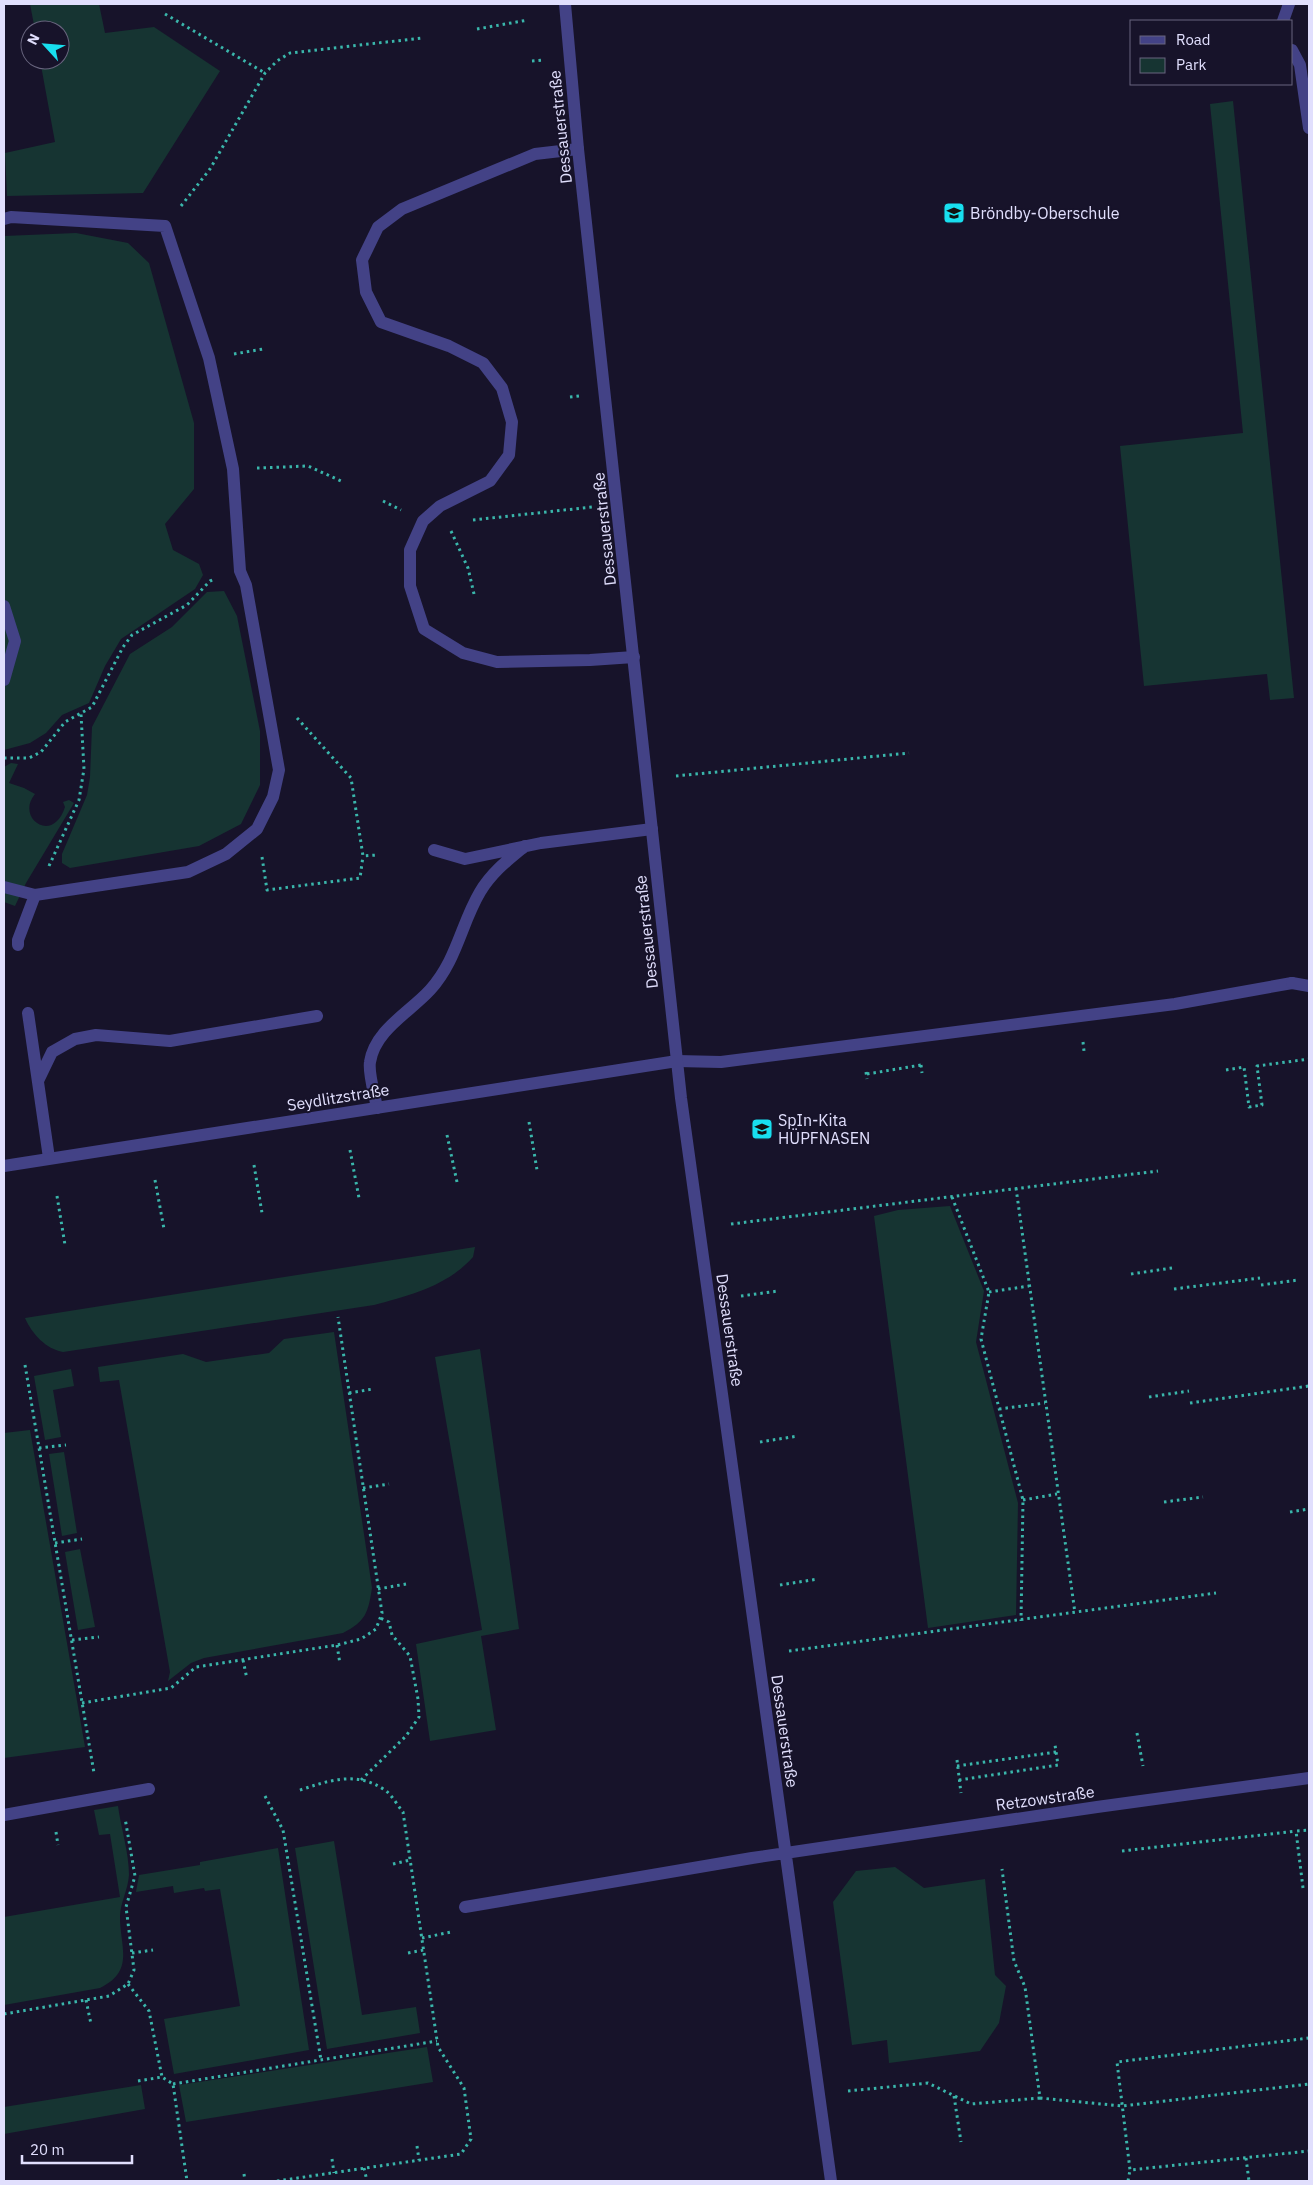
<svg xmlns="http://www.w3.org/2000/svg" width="1313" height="2185" viewBox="0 0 1313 2185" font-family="'IBM Plex Sans',sans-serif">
	<rect width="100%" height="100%" fill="#17132a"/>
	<path fill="#163432" d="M30,4h69l6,29 49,-6 66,44 -77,122 -136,3 -2,-43 50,-11 -15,-82h20v-30h-25z
		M1233,101l61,597 -24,2 -3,-26 -123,12 -24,-240 123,-13 -33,-329z
		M76,233l52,10 21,20 45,160v66l-29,35 8,26 26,14 4,11 -8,14 -74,50 -16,27 -16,37 -27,12 -16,18 -16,10 -26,7v-514z
		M224,591l13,25 23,115v54l-19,39 -42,22 -129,22 -8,-5v-9l25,-59 3,-18 2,-50 38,-73 42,-27 35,-35z
		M11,763l7,1 -9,19 15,5 11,6c-20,24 18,51 30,13l-2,-5 6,-2 5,3 -48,80 -11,23 -11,-4v-135z
		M950,1206l34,85 -8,51 42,161 -2,112 -88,13 -54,-412 24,-6z
		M475,1247l-2,10c-26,29 -62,38 -99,48l-311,47c-17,-3 -31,-18 -38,-34z
		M334,1332l38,256c-4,25 -6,33 -29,45l-139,25 -13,5 -23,18 2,-9 -51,-292 -19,2 -2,-15 85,-13 23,8 63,-9 15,-14z
		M480,1349l39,280 -38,7 15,94 -66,11 -14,-97 66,-14 -47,-273z
		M71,1369l3,17 -21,4 8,47 -16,3 -11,-64z
		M30,1430l55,317 -81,11v-325z
		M64,1452l13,81 -15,3 -13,-82z
		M80,1549l15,78 -17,3 -13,-78z
		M118,1806c3,22 11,47 11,69 -1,15 -9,28 -9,42 0,30 15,54 -20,71l-96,17v-88l116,-20 -10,-63 -11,1 -5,-25z
		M334,1841l28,174 54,-8 4,26 -93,16 -32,-201z
		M278,1848l31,202 -135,24 -10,-55 76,-13 -20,-117 -15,2 -1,-3 -30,5 -1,-7 -37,6 3,-17 61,-10v-3z
		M895,1867l29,21 61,-9 10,96 11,11 -7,37 -19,28 -91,12 -2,-23 -35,5 -19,-143 23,-31z
		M427,2047l6,35 -247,40 -7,-37z
		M141,2085l4,24 -141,25v-27z"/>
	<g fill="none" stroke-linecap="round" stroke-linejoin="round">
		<path stroke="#3ab6ab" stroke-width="3" stroke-dasharray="2.5 4" stroke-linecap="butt" d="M165,14l100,59
			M477,29l51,-9
			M532,61l12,-1
			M181,206l29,-37 55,-96 12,-12 13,-8 132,-15
			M234,354l29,-5
			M570,397l9,-1
			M257,468l51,-2 33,15
			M383,501l18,9
			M473,520l119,-13
			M451,531l17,37 6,26
			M297,718l54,60 12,78 14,-1
			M4,758h25l12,-6 24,-30 27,-15 31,-60 9,-12 55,-30 23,-24 5,-2
			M676,776l233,-23
			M262,857l5,33 93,-12 3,-22
			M49,866l30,-66 5,-31 -3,-55
			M1083,1042l1,9
			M921,1065l1,8
			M1226,1070l18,-3 5,40 13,-2 -5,-39 52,-7
			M866,1072l1,7
			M867,1074l54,-9
			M529,1122l8,48
			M447,1135l10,47
			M350,1150l9,48
			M254,1165l8,48
			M155,1180l9,49
			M1016,1188l59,425
			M57,1196l8,49
			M952,1197l37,95 -8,47 42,161 -2,121
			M731,1224l427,-53
			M1131,1274l41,-6
			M1261,1285l37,-5
			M1174,1289l86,-11
			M989,1292l40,-6
			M741,1296l37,-5
			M25,1365l69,408
			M349,1393l24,-4
			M1149,1397l40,-6
			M1190,1403l119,-17
			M999,1409l46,-6
			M760,1442l38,-6
			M39,1448l27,-3
			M363,1488l26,-4
			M1023,1500l34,-6
			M1164,1502l39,-5
			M1290,1512l19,-3
			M55,1543l27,-4
			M780,1585l38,-6
			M378,1589l28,-5
			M72,1640l27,-3
			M337,1645l3,19
			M789,1651l427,-58
			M243,1660l4,19
			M82,1703l89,-15 25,-21 141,-22 24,-6 15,-10 6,-16 -44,-296
			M1137,1733l6,33
			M957,1760l4,33
			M957,1766l99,-14
			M361,1780l45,-44 13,-19 -1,-18 -8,-43 -18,-21 -3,-13 -9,-4
			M959,1780l99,-15 -3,-20
			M265,1796l18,34 38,230
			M56,1832l2,13
			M1122,1851l174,-20
			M393,1864l17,-4
			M1303,1888l-7,-57 13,-1
			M422,1938l29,-6
			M132,1953l21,-3
			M408,1953l16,-3
			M128,1984l21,27 13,66
			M86,2000l5,24
			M4,2014l105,-18 19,-12 6,-14 -8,-63 9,-31 -10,-58
			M1309,2038l-192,24 13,108 179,-19
			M138,2081l24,-4 11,7 14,97
			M173,2084l264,-43
			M848,2091l80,-8 43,21 69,-6 -15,-111 -11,-26 -12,-92
			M954,2096l7,46
			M1040,2098l82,8 187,-22
			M417,2146l2,14
			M1246,2158l3,23
			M332,2159l2,14
			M364,2168l3,13
			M244,2174l1,7
			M277,2181l184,-27 10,-15 -7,-51 -26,-41 -35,-235c-6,-7 -11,-17 -18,-22 -30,-20 -57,-9 -88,1
			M1128,2181l2,-11"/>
		<path stroke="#434286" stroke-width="12" d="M1283,21l6,-17
			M1292,50l8,15 9,63
			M578,149l-43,5 -133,55 -24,18 -16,33 4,32 15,30 68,24 34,17 19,25 10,34 -3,33 -19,26 -50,25 -17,15 -13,29v36l14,43 39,24 34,9 93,-2 44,-3
			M4,219l7,-2 154,9 44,132 24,111 7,102 6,14 33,185 -6,27 -16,32 -31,25 -38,18 -153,23 -17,45v5
			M4,606l11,35 -11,39
			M434,850l31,9 76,-16 111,-14
			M4,887l31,8
			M28,1013l21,145
			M677,1061l44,1 454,-58 117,-21
			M38,1081l14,-29 23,-13 21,-4 74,6 147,-25
			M377,1108c-2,-12 -9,-35 -7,-46 5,-32 40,-50 60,-72 27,-30 31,-66 50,-98 12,-20 28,-32 45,-46
			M4,1815l145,-26"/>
		<path stroke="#434286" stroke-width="12" d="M565,4l13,145 103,949 150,1083
			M1292,983l17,3
			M4,1166l673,-105
			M465,1907l287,-49 345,-51 212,-29"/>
	</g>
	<defs>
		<g id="school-square" transform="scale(1.125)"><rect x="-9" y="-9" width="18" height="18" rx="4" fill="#18dfef" stroke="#17132a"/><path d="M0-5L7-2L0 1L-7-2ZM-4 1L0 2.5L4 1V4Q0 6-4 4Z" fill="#111"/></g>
	</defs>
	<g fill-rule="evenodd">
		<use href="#school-square" x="954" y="213"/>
		<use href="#school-square" x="762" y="1129"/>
	</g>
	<g text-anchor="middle" stroke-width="4" stroke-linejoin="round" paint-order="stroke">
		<g font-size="16" fill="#e1dffd" stroke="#17132a">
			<text transform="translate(560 127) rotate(-96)" y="6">Dessauerstraße</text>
			<text transform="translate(604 529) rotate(-96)" y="6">Dessauerstraße</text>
			<text transform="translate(646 932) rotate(-96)" y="6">Dessauerstraße</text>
			<text transform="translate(338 1097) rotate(-9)" y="6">Seydlitzstraße</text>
			<text transform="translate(730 1330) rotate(82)" y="6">Dessauerstraße</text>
			<text transform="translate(785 1731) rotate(82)" y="6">Dessauerstraße</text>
			<text transform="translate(1045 1798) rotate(-8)" y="6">Retzowstraße</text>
		</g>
		<g font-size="16" fill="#e1dffd" stroke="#17132a" text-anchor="start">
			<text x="970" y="219">Bröndby-Oberschule</text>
			<text x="778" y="1126">SpIn-Kita<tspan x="778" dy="18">HÜPFNASEN</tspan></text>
		</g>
	</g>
	<rect width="1313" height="2185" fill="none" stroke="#e1dffd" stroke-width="10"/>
	<rect x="1130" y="20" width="162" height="65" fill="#17132a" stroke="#68657e"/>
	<rect x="1140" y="36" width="25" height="8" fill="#434286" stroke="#68657e"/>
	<text x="1176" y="45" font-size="15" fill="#e1dffd">Road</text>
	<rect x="1140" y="58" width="25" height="15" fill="#163432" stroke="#68657e"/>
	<text x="1176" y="70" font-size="15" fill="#e1dffd">Park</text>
	<g transform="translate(45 45) rotate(296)"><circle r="24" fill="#17132a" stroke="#68657e"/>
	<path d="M0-4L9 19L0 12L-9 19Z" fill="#18dfef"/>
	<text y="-8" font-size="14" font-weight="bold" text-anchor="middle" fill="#e1dffd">N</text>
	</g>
	<path d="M22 2155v8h110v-8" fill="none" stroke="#e1dffd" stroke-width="2.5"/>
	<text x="30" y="2155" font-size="15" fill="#e1dffd" stroke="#17132a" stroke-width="4" paint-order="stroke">20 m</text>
</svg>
